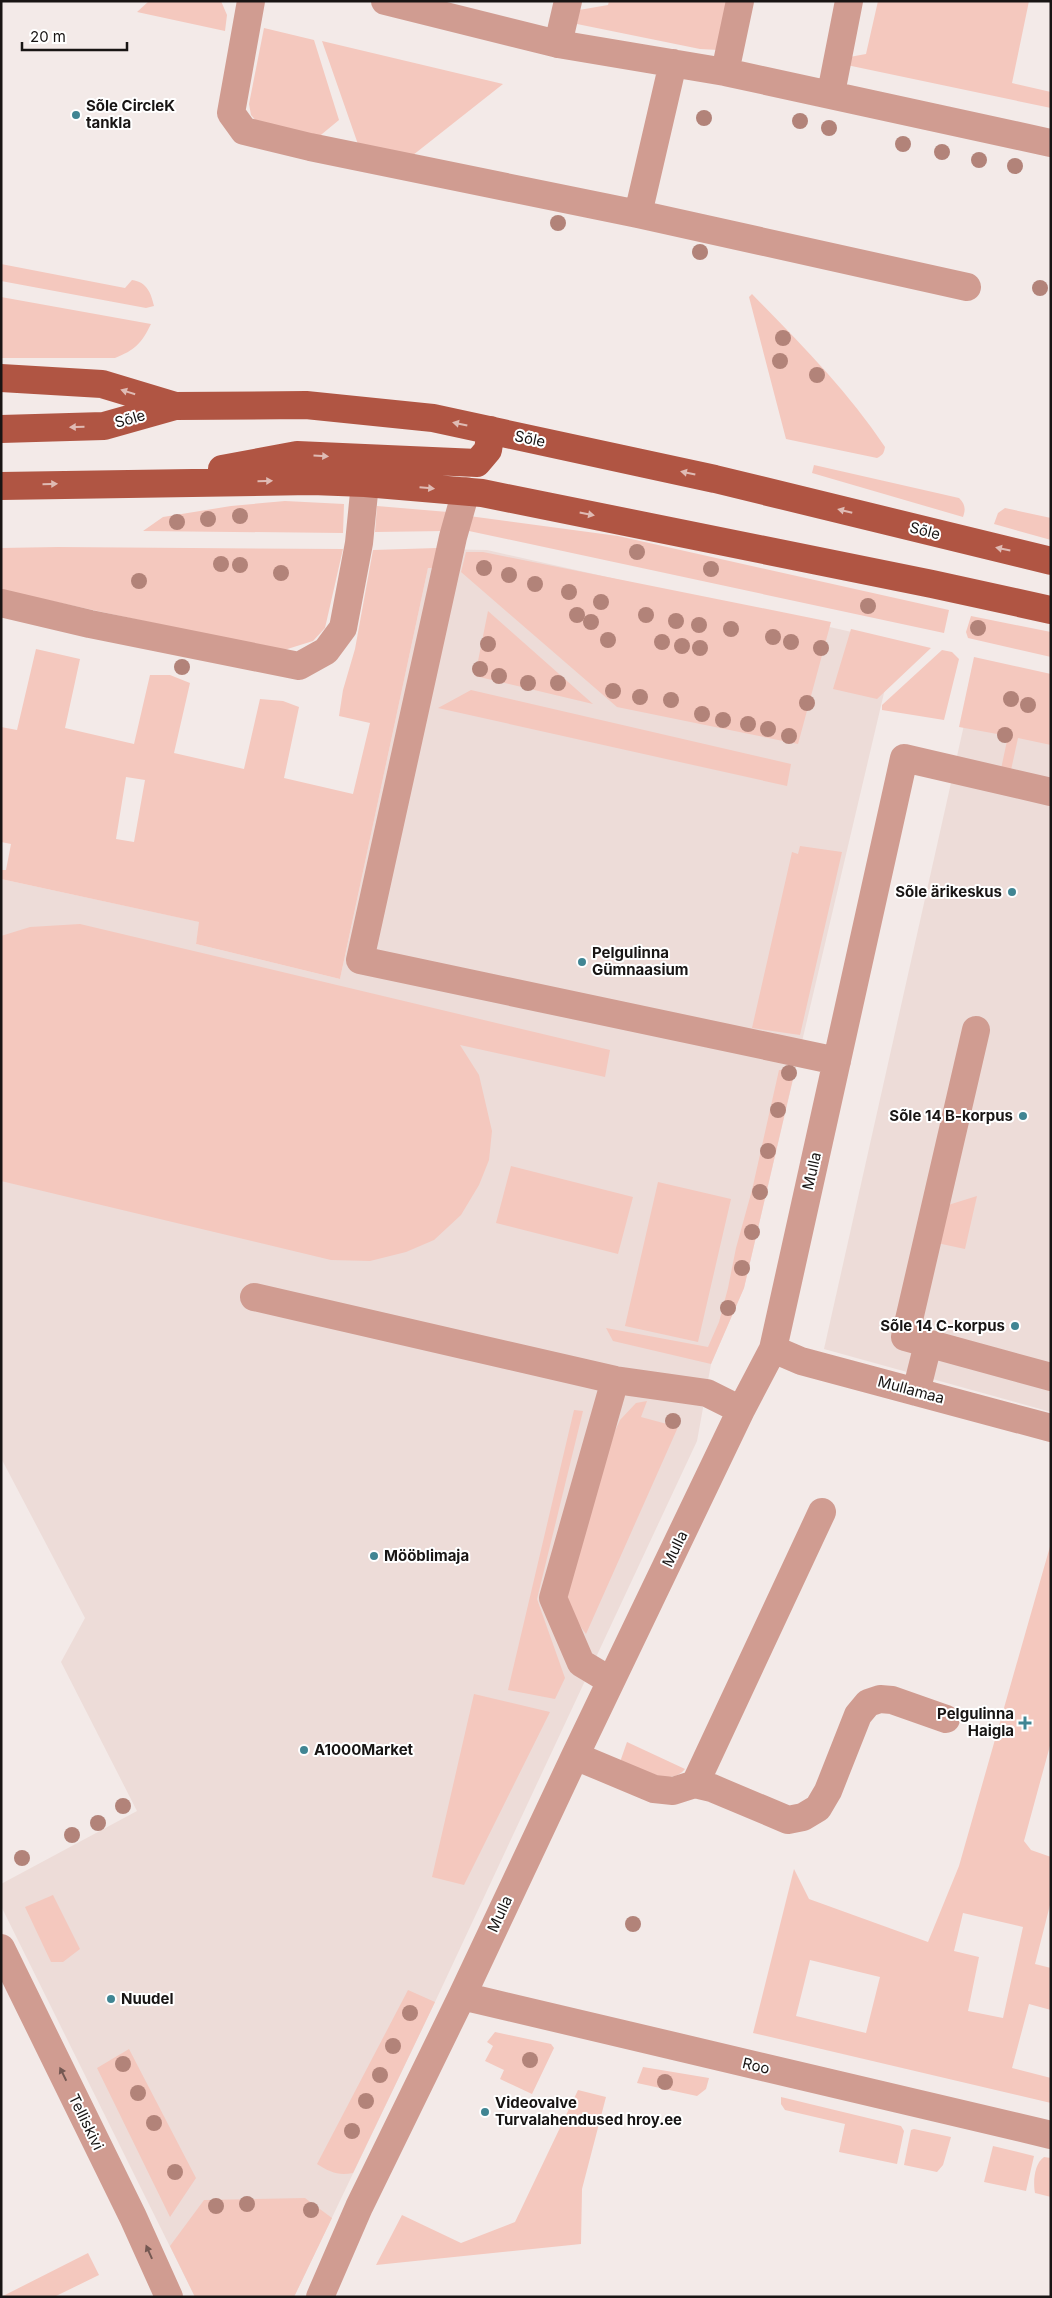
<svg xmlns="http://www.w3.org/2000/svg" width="1052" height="2298" viewBox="0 0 1052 2298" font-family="Inter,sans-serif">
	<rect width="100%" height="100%" fill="#f3eae8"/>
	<path fill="#eddcd8" d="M432,549l55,1 409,92 -152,646 -33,76 -14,77 -262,561 -141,295h-99l-194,-391v-22l136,-73 -76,-149 24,-44 -84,-160v-579l199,43 -4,22 144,35z
		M977,667l74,16v729l-227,-63z"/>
	<path fill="#f4c8be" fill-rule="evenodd" d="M149,1h72l6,14 -2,16 -88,-19z
		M609,1h120l-10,49 -19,-1 -123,-25 2,-14 29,-5z
		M878,1h151l-17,82 39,9v16l-209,-44 2,-6 22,-4z
		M264,28l50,12 25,80 -23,19 -58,-16 -7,-8 -2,-11z
		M322,41l181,43 -95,75 -48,-9z
		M1,264l124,24 7,-8c15,2 19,13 22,26l-8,2 -145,-27z
		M752,294c48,49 95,96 133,153 -1,6 -2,8 -8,11l-91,-19 -37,-142z
		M1,297l150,27c-10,20 -16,26 -36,34h-114z
		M814,465l145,33c6,6 7,11 4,19l-151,-44z
		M285,501l59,3 -1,29 -200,-2 20,-14 68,-11z
		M377,506l71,6 -3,19 -70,1z
		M1005,508l46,10v22l-57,-16 4,-11z
		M469,516l149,20 331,74 -5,23 -475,-102z
		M58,547l285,2 -18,79 -12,13 -32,10 -280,-61v-42z
		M437,548l-3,20h-6l-88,411 -144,-35 3,-22 -198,-43v-9h5l5,-26 -10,-2v-115l16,3 19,-81 44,10 -15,69 69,16 16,-69h20l20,8 -16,70 70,16 16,-70 23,2 16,6 -15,71 69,16 17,-71 -31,-7 4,-26 12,-41 18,-99zM126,777l19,3 -11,62 -18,-3z
		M466,552h17l348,70 -33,122 -181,-37 -156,-135z
		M488,611l105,93 -118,-28z
		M971,616l80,16v25l-83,-19 -2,-6z
		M851,629l80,19 -54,51 -44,-10z
		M942,650l10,2 7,7 -15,61 -62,-10v-5z
		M974,657l77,17v71l-33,-7 -7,32 -10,-1 7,-33 -49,-9z
		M471,690l320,74 -4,22 -349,-78z
		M800,846l42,6 -42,183 -48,-7 40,-176 6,2z
		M80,924l530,126 -5,27 -145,-32 19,30 13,56 -3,29 -10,25 -18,30 -27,25 -28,12 -36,9 -39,-1 -330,-79v-245l29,-9z
		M779,1070h16l-51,218 -33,76 -98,-23 -7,-13 102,19 11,-25 9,-34 8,-40 16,-58z
		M511,1166l122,31 -15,57 -122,-31z
		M658,1182l73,17 -33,143 -73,-16z
		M977,1196l-12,53 -28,-6 8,-37z
		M647,1401l-6,16 37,10 -92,207 -11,-15 -9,-17 37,-145 17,-37 16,-17z
		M574,1410l9,1 -46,188 28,79 -10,21 -47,-9z
		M1051,1543v199l-27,99 7,9 20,7v44l-16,63 16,4v42l-22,-6 -17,64 39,10v25l-298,-70 41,-164 15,30 119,43 31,-76zM963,1913l60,14 -20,91 -35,-7 11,-54 -25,-6zM810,1960l70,17 -14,56 -70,-17z
		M474,1694l76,18 -86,173 -32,-8z
		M627,1742l58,27c-15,19 -48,-1 -65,-7z
		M53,1895l27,54 -17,13h-12l-26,-55z
		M408,1990l27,12 -82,171c-15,3 -23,-1 -36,-9z
		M495,2032l56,12 3,4 -22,46 -32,-15 4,-9 -19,-9 8,-15 -6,-4z
		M129,2049l67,129 -26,39 -73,-149z
		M643,2067l66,11 -3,11 -9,7 -60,-13z
		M578,2090l28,7 -24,92 -1,55 -205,21 26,-50 59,28 54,-21z
		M781,2097l120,29 3,5 -7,33 -58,-12 6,-28 -60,-14 -4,-6z
		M914,2129l37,8 -8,28 -6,7 -33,-7 7,-35z
		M993,2146l41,10 -8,35 -42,-9z
		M1044,2157l7,1v39l-16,-4c-2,-11 -1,-29 9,-36z
		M305,2198l27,20 -38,79h-99l-25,-51 34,-46z
		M88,2253l11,22 -45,22h-53z"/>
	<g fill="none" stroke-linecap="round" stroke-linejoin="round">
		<path stroke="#d09c91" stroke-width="28" d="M251,1l-20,112 13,18 66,16 328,67 329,73
			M385,1l173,43 167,28 326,71
			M558,44l10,-43
			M725,72l15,-71
			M831,93l18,-92
			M638,214l35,-151
			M466,491l-13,46 -93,423 477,101
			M1,603l89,21 209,42 27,-15 17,-23 16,-85 6,-60
			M976,1030l-71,307 146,40
			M254,1297l361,83 92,13 34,17
			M773,1349l28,12 250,67
			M916,1392l12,-48
			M611,1681l-30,-18 -28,-65 62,-218
			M575,1756l79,33 19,2 22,-7 17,4 76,32 15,-3 15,-9 10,-17 30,-76 10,-12 12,-4 12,1 54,19
			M695,1784l127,-272
			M1,1948l132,269 36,80
			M462,1996l589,139
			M320,2297l39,-90 103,-211 113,-240 166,-346 32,-61 131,-591 147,34"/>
		<path stroke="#b05543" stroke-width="28" d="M1,378l101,6 73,22
			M1,429l103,-3 71,-20 131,-1 127,13 282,61 336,82
			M222,469l75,-14 180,8 11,-13 3,-20
			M1,486l311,-5 53,2 117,10 450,91 119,26"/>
	</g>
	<g fill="#b28379">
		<circle cx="704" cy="118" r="8"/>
		<circle cx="800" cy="121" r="8"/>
		<circle cx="829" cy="128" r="8"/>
		<circle cx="903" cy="144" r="8"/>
		<circle cx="942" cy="152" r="8"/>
		<circle cx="979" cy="160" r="8"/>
		<circle cx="1015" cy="166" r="8"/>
		<circle cx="558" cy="223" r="8"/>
		<circle cx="700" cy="252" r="8"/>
		<circle cx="1040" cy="288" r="8"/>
		<circle cx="783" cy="338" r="8"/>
		<circle cx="780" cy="361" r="8"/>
		<circle cx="817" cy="375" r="8"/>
		<circle cx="240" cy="516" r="8"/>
		<circle cx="208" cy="519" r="8"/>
		<circle cx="177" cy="522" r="8"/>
		<circle cx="637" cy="552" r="8"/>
		<circle cx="221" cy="564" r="8"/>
		<circle cx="240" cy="565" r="8"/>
		<circle cx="484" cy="568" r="8"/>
		<circle cx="711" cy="569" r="8"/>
		<circle cx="281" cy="573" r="8"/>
		<circle cx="509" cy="575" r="8"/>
		<circle cx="139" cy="581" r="8"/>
		<circle cx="535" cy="584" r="8"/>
		<circle cx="569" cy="592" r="8"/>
		<circle cx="601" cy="602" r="8"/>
		<circle cx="868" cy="606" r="8"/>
		<circle cx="577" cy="615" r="8"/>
		<circle cx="646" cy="615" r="8"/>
		<circle cx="676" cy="621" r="8"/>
		<circle cx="591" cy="622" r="8"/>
		<circle cx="699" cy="625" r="8"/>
		<circle cx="978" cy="628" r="8"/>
		<circle cx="731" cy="629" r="8"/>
		<circle cx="773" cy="637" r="8"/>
		<circle cx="608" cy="640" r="8"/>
		<circle cx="662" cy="642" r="8"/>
		<circle cx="791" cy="642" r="8"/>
		<circle cx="488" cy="644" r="8"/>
		<circle cx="682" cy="646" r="8"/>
		<circle cx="700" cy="648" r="8"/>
		<circle cx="821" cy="648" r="8"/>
		<circle cx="182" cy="667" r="8"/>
		<circle cx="480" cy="669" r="8"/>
		<circle cx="499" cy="676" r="8"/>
		<circle cx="528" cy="683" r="8"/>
		<circle cx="558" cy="683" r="8"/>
		<circle cx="613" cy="691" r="8"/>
		<circle cx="640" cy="697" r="8"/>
		<circle cx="1011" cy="699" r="8"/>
		<circle cx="671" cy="700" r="8"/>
		<circle cx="807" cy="703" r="8"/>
		<circle cx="1028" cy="705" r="8"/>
		<circle cx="702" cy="714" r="8"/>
		<circle cx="723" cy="720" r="8"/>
		<circle cx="748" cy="724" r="8"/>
		<circle cx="768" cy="729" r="8"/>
		<circle cx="1005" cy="735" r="8"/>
		<circle cx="789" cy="736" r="8"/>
		<circle cx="789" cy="1073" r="8"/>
		<circle cx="778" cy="1110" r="8"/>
		<circle cx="768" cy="1151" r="8"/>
		<circle cx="760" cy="1192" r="8"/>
		<circle cx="752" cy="1232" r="8"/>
		<circle cx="742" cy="1268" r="8"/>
		<circle cx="728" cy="1308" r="8"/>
		<circle cx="673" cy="1421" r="8"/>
		<circle cx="123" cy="1806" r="8"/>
		<circle cx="98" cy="1823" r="8"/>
		<circle cx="72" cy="1835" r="8"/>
		<circle cx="22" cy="1858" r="8"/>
		<circle cx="633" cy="1924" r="8"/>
		<circle cx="410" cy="2013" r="8"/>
		<circle cx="393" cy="2046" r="8"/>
		<circle cx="530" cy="2060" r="8"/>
		<circle cx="123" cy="2064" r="8"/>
		<circle cx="380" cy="2075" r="8"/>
		<circle cx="665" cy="2082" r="8"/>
		<circle cx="138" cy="2093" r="8"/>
		<circle cx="366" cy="2101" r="8"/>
		<circle cx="154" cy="2123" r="8"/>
		<circle cx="352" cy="2131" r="8"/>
		<circle cx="175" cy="2172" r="8"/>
		<circle cx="247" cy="2204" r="8"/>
		<circle cx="216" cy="2206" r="8"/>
		<circle cx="311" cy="2210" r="8"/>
	</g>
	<defs><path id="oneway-solid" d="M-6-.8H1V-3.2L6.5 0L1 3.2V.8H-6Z" transform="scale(1.25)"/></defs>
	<g fill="#dfbbb4">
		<use href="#oneway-solid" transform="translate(128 392) rotate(-163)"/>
		<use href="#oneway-solid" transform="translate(460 424) rotate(-168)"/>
		<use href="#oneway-solid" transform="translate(77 427) rotate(179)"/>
		<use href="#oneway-solid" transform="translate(321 456) rotate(3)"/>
		<use href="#oneway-solid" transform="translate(688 473) rotate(-168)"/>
		<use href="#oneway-solid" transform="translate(265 481) rotate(-1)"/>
		<use href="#oneway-solid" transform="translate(50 484) rotate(-1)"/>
		<use href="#oneway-solid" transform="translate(427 488) rotate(5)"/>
		<use href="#oneway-solid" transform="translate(845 511) rotate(-166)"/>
		<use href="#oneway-solid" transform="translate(587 514) rotate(11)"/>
		<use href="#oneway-solid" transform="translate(1003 549) rotate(-168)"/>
	</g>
	<g fill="#745852">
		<use href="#oneway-solid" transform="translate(63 2074) rotate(-116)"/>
		<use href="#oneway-solid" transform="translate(149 2252) rotate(-114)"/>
	</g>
	<g fill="#408593" stroke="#fff" stroke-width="2">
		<circle cx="76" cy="115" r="5"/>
		<circle cx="1012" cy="892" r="5"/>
		<circle cx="582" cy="962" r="5"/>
		<circle cx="1023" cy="1116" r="5"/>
		<circle cx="1015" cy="1326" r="5"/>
		<circle cx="374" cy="1556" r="5"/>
		<path d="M1022.5 1715.5h5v5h5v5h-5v5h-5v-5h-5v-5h5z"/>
		<circle cx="304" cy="1750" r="5"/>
		<circle cx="111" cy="1999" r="5"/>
		<circle cx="485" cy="2112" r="5"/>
	</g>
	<g text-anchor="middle" stroke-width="4" stroke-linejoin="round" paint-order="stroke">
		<g font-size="15" font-weight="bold" fill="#181514" stroke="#fff" text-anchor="start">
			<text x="86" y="111">Sõle CircleK<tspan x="86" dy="17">tankla</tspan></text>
			<text x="1002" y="897" text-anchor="end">Sõle ärikeskus</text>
			<text x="592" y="958">Pelgulinna<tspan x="592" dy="17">Gümnaasium</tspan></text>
			<text x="1013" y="1121" text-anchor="end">Sõle 14 B-korpus</text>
			<text x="1005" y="1331" text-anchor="end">Sõle 14 C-korpus</text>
			<text x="384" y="1561">Mööblimaja</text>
			<text x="1014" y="1719" text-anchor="end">Pelgulinna<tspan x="1014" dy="17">Haigla</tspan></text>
			<text x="314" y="1755">A1000Market</text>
			<text x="121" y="2004">Nuudel</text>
			<text x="495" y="2108">Videovalve<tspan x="495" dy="17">Turvalahendused hroy.ee</tspan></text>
		</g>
		<g font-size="15" fill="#181514" stroke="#fff">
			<text transform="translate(130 419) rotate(-16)" y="5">Sõle</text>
			<text transform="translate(530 439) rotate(12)" y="5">Sõle</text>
			<text transform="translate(925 531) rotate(14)" y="5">Sõle</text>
			<text transform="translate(812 1171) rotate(-77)" y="5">Mulla</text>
			<text transform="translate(911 1390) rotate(15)" y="5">Mullamaa</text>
			<text transform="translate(675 1549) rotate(-64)" y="5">Mulla</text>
			<text transform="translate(500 1914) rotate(-65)" y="5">Mulla</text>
			<text transform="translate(756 2066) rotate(13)" y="5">Roo</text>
			<text transform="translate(86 2122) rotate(64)" y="5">Telliskivi</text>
		</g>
	</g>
	<rect width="1052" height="2298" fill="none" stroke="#181514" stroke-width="5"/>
	<path d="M22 42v8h105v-8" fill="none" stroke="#181514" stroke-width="2.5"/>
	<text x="30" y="42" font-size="15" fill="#181514" stroke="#ffffff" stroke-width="4" paint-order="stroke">20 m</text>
</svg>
